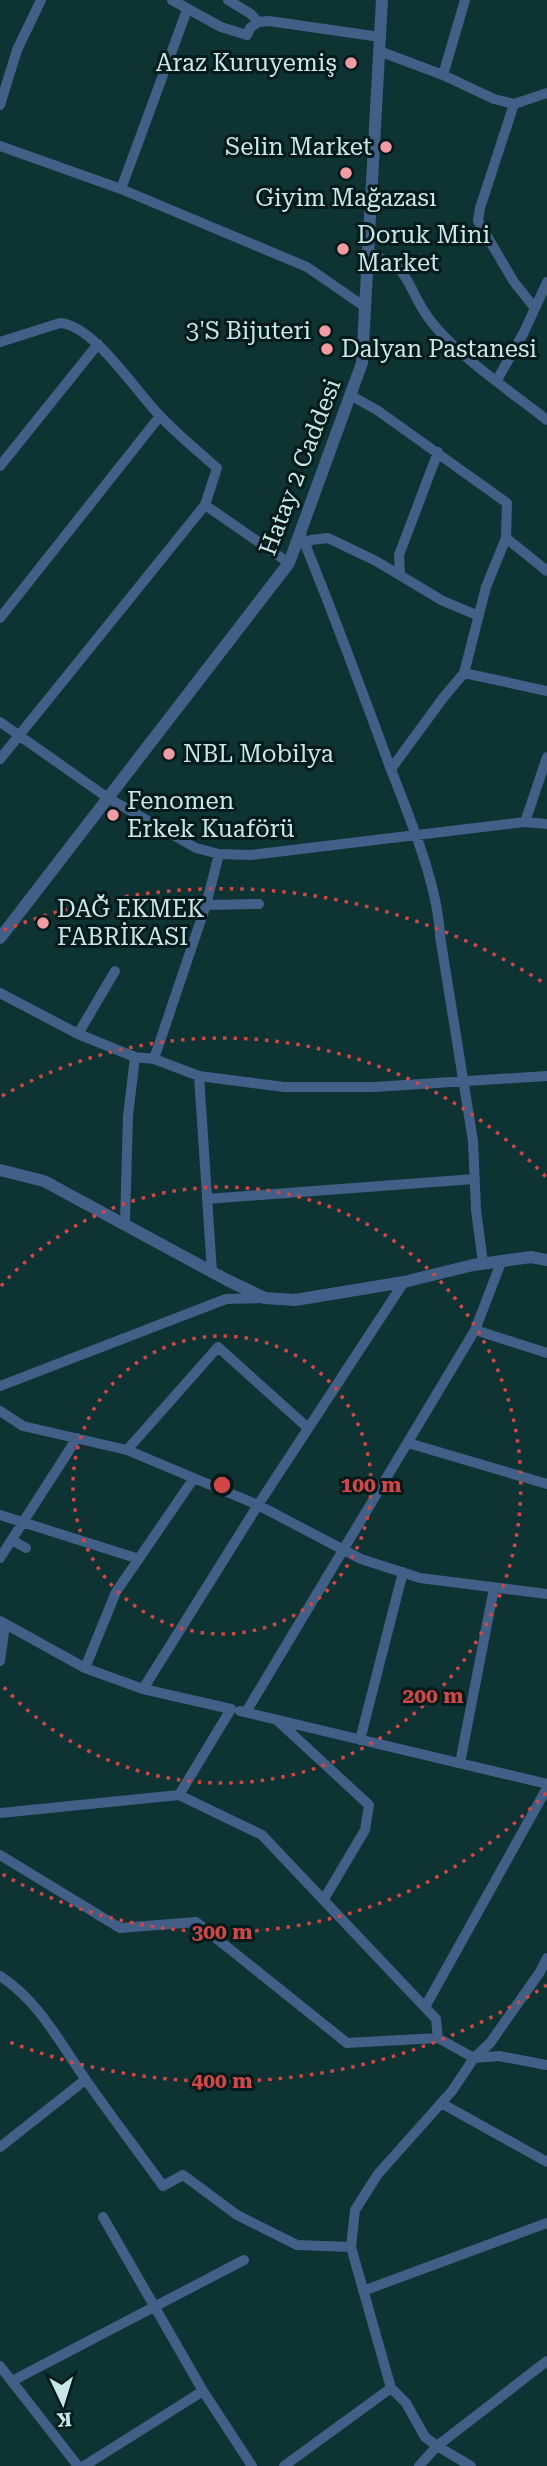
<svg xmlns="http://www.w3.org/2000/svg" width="547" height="2466" viewBox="0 0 547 2466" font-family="'Roboto Serif',serif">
	<rect width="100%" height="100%" fill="#0d3333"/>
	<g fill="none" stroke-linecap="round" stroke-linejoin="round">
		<path stroke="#415f87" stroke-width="10" d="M172,0l49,27 26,8 3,-7 8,-6
			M228,0l23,14 7,8 11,-1 111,16
			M379,51l64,24 51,24 20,5 33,-11
			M443,75l22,-75
			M514,104l-34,104 -2,13 36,61 20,25
			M0,105l17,-55 24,-50
			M0,146l121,43 186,78 58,40
			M121,189l66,-179
			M368,255c41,8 37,27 57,58 26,39 84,77 122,107
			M0,342l60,-19c34,2 76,69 101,94 17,18 37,34 56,51l-12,37 84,58
			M497,380l27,-48 23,-50
			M350,395l27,15 130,93 -1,35 -20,49 -22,86 -21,25 -52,71
			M0,466l98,-122
			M300,532c32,77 61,156 90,235 19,49 48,118 50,169l33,205 3,69 7,53
			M506,538l41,33
			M305,544l6,-4 17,-2 48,23 67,40 36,15
			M400,575l-1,-20 39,-103
			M0,618l160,-202
			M464,673l83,18
			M0,722l108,76 88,50 23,6 32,1 274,-33 22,-65
			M0,759l205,-254
			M525,822l22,2
			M206,905l53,-1
			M0,993l78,41 57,23 19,2 45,17 13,196
			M78,1034l37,-63
			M154,1059l52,-154 13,-51
			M199,1076l85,11h90l173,-11
			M207,1199l267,-20
			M125,1223l3,-107 7,-59
			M475,1330l72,23
			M0,1386l226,-87 39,-1
			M0,1411l23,15 104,24 131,55 103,54 59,19 127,16
			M408,1443l139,41
			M127,1450l91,-103 90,81
			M0,1515l139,44
			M12,1540l14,8
			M0,1558l77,-120
			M0,1621l85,47 58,21 88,20 -52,86 83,40 174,184 2,19
			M0,1661l5,-36
			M85,1668l31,-76 78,-114
			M143,1689l115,-184 146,-223
			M240,1711l307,73
			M246,1712l229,-382 27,-70
			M279,1722l90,83 -4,25 -41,69
			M360,1740l43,-168
			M460,1763l34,-175
			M0,1813l179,-18
			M0,1855l120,73 76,-6 151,121 91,-5 36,20 25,-2 48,9
			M0,1976c39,25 60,67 86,104 25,36 51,70 77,106l20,-11 54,40 60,30 54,2
			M425,2007l122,-219
			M441,2103l106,59
			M0,2147l85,-67
			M103,2217l100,174 49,75
			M363,2291l184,-68
			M0,2366l78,100
			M12,2381l232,-121
			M84,2466l119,-75
			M284,2466l107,-78
			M419,2466l18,-20 110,-85
			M471,2466l-34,-20 -12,-9 -19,-34 -15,-15 -40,-141 4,-37 23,-36 74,-83 22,-33 16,-15 50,-71 7,-14"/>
		<path stroke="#415f87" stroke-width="12" d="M0,938l289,-375 73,-200 20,-363
			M0,1170l44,11 183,99 38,18 30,2 109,-18 69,-17 58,-8 16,3"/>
	</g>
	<g fill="none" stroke="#d44545" stroke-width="3.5" stroke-dasharray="3.5 7">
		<circle cx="222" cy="1485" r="149"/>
		<path d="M1 1286A298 298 0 1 1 1 1684"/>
		<path d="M546 1793A447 447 0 0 1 2 1874M2 1096A447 447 0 0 1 546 1177"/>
		<path d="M547 1985A596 596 0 0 1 4 2040M4 930A596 596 0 0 1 547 985"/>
	</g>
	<g fill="#f49aa1" stroke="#001a1a" stroke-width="2.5">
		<circle cx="351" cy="63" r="7"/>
		<circle cx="386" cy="147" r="7"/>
		<circle cx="346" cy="173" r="7"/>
		<circle cx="343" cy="249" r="7"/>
		<circle cx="325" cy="331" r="7"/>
		<circle cx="327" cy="349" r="7"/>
		<circle cx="169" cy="754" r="7"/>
		<circle cx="113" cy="815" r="7"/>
		<circle cx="43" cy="923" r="7"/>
	</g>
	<g text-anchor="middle" stroke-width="6" stroke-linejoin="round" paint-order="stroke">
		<g font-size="24" fill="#c7e8e7" stroke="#001a1a" text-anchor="start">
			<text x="337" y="71" text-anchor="end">Araz Kuruyemiş</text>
			<text x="372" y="155" text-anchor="end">Selin Market</text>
			<text x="346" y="206" text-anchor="middle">Giyim Mağazası</text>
			<text x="357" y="243">Doruk Mini<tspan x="357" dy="28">Market</tspan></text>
			<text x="311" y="339" text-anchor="end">3'S Bijuteri</text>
			<text x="341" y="357">Dalyan Pastanesi</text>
			<text x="183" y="762">NBL Mobilya</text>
			<text x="127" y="809">Fenomen<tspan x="127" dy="28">Erkek Kuaförü</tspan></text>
			<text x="57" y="917">DAĞ EKMEK<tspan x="57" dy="28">FABRİKASI</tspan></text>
		</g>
		<g font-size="24" fill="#c7e8e7" stroke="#001a1a">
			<text transform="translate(300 467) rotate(-69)" y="8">Hatay 2 Caddesi</text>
		</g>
	</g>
	<circle cx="222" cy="1485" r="10" fill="#d44545" stroke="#001a1a" stroke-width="3.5"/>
	<g font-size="21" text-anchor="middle" font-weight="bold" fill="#d44545" stroke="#001a1a" stroke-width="6" stroke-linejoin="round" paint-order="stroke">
		<text x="371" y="1492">100 m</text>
		<text x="433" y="1703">200 m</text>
		<text x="222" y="1939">300 m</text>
		<text x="222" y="2088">400 m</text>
	</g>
	<g transform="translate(63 2403) rotate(176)" stroke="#001a1a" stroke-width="5" paint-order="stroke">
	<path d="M0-5L12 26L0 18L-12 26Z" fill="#c7e8e7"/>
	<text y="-10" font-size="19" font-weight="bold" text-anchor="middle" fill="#c7e8e7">K</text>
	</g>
</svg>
